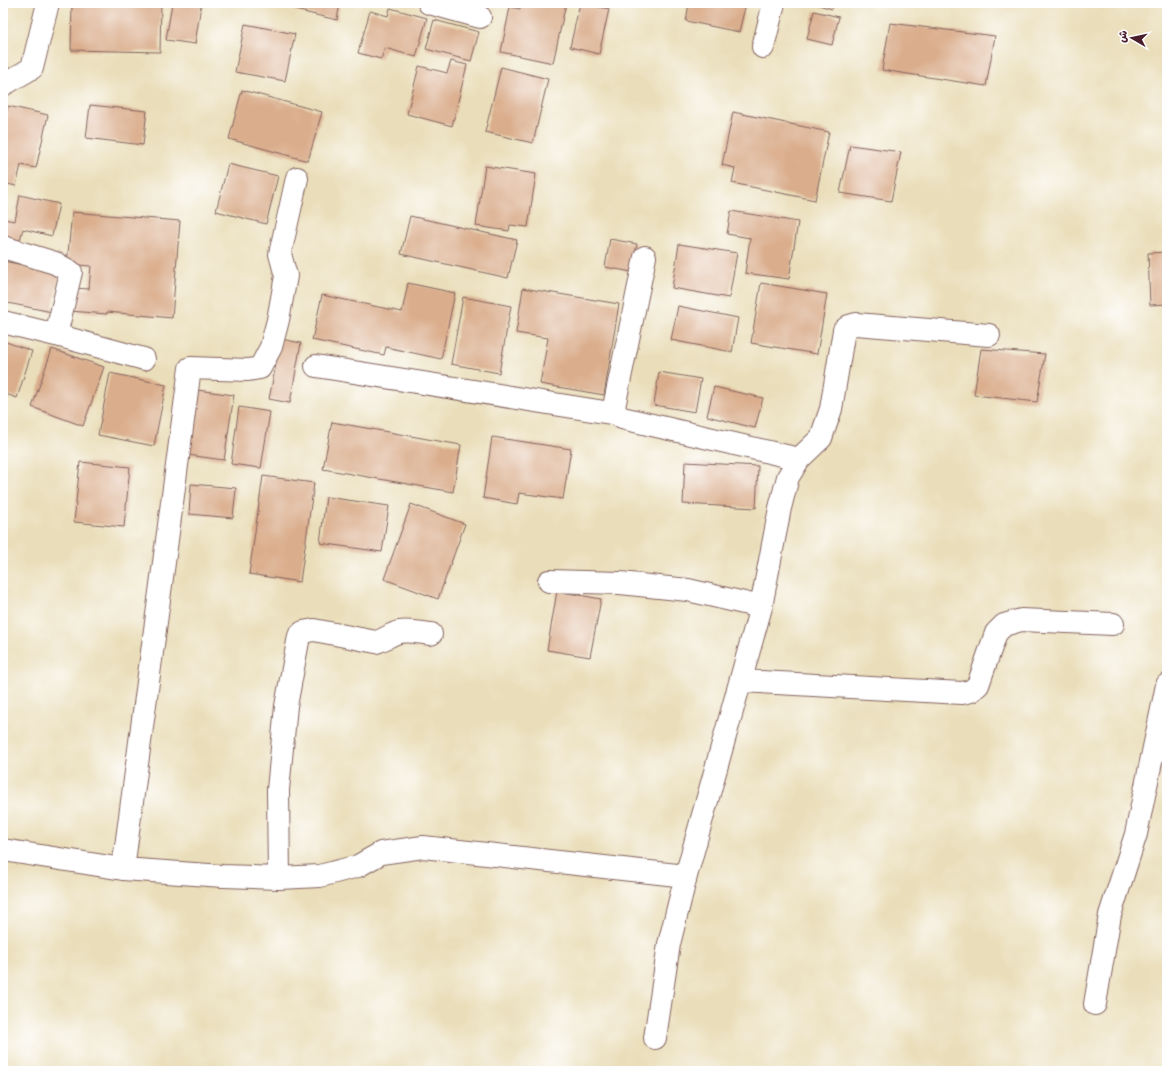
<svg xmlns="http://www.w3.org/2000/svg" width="1170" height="1074" viewBox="0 0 1170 1074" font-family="'Architects Daughter','Playpen Sans Arabic',sans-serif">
	<rect width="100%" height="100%" fill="#fff"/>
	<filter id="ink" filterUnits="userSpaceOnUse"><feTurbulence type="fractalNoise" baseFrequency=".025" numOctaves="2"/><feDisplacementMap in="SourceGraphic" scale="8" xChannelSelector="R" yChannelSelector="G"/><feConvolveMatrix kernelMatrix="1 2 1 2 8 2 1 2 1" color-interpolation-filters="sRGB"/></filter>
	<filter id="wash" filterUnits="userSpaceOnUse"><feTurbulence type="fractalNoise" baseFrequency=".012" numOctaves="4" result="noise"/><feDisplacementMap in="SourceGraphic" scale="16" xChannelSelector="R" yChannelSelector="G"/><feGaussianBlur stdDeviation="0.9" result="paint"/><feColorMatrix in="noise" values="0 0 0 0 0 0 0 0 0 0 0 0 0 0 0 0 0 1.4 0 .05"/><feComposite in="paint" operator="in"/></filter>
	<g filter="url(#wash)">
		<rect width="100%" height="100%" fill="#eadeba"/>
		<g id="blocks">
			<path fill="#daad8c" d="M72,3h89l-1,49 -89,-2z
				M172,3h14l15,2 -6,39 -29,-4z
				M297,3h43l-3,17 -42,-10z
				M468,3h20l-1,6z
				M521,3h45l-13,60 -52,-11 9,-45 10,2z
				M580,3l29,6 -10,45 -29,-7z
				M689,3h57l-7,29 -53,-11z
				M812,3h22l-2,6z
				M390,8l37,10 -11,39 -31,-9 -4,11 -23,-6 12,-42 18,5z
				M814,11l25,6 -7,28 -25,-6z
				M434,20l45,12 -8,29 -45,-12z
				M890,23l105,13 -9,50 -104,-16z
				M245,24l50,10 -10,47 -50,-9z
				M451,61l16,4 -15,61 -45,-12 12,-48 28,7z
				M501,67l47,12 -15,64 -48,-11z
				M242,90l80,22 -14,49 -79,-22z
				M90,105l57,6 -4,34 -57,-7z
				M8,106l40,9 -12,53 -15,-3 -5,21 -13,-3v-54z
				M733,112l96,20 -14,68 -83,-17 3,-15 -13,-3z
				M850,145l51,7 -10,49 -51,-8z
				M228,164l50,12 -12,48 -50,-13z
				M485,166l51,8 -8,53 -18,-2 -1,6 -33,-5z
				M20,195l39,9 -7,32 -29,-7 -4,15 -16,-4v-21l12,2z
				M731,211l67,11 -9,57 -44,-6 5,-35 -23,-4z
				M72,212l108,9 -8,97 -65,-6v2l-37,-3 2,-23 17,1 2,-23 -24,-2z
				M410,216l107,24 -9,38 -107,-24z
				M610,239l27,5 -5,28 -27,-5z
				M679,244l58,9 -8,45 -57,-10z
				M1167,252v52l-17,1 -2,-52z
				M3,261l57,11 -8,40 -49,-10z
				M408,283l47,10 -14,66 -55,-12 -2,8 -72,-15 10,-45 80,17z
				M761,283l66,11 -10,60 -66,-11z
				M523,288l96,16 -15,91 -64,-11 8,-46 -32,-5z
				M463,297l48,9 -12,67 -48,-9z
				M678,306l60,12 -6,34 -61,-12z
				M281,339l20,4 -11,60 -21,-4z
				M3,341l29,10 -15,47 -14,-5z
				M52,349l52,18 -21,59 -51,-19z
				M981,349l64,5 -8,48 -63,-7z
				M659,372l42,7 -6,33 -41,-7z
				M110,373l56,12 -12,61 -56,-11z
				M714,387l49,11 -8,30 -48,-12z
				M197,390l37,5 -10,65 -36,-5z
				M239,407l31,5 -9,56 -30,-4z
				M332,422l129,23 -8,47 -130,-23z
				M492,437l79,12 -8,50 -44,-6 -2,11 -34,-6z
				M80,462l50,5 -6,60 -50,-5z
				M685,462l73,4 -2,42 -73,-4z
				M263,476l51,7 -14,99 -51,-8z
				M191,484l45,4 -3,30 -44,-4z
				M326,497l63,9 -7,46 -62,-9z
				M411,504l54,20 -27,75 -54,-20z
				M557,591l44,8 -11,58 -43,-7z"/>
		</g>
	</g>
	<g filter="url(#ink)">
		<use href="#blocks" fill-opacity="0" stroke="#82625d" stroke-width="1"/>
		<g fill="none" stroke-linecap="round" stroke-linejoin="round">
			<g stroke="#82625d" stroke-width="24">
				<path id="minor" d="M429,3l51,14
					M763,47l11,-44
					M3,85l29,-17 16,-65
					M3,247l52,16 16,9 -15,63
					M645,257l-31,150 3,7 5,4 177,41
					M3,322l53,13 88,24
					M316,366l301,48
					M549,581l71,2 68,7 73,17
					M741,681l221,12 9,-2 7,-6 18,-52 8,-8 17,-5 92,4
					M3,850l120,19 100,7 56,2 41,-2 38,-10 23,-13 42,-6 263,29
					M123,869l67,-501 58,2 12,-2 11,-21 7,-27 8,-44 -6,-22 17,-76
					M279,878l-1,-88 8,-84 13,-70 4,-4 11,-2 62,12c8,-2 15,-8 23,-10 10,-2 22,1 32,2
					M1095,1004l15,-89 26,-81 31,-149
					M655,1038l14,-94 17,-68 75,-269 19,-99 8,-31 11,-18 22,-21 10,-29 13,-79 5,-4 7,-2 133,11"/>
			</g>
			<use href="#minor" stroke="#fff" stroke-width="22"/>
		</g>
	</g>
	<rect width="1170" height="1074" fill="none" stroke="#fff" stroke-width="16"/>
	<g transform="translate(1132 38) rotate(279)" stroke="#ffffff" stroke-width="3" paint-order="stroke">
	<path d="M0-3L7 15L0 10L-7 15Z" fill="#4a1f2b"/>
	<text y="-6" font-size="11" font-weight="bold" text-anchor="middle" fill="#4a1f2b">ش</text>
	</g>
</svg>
